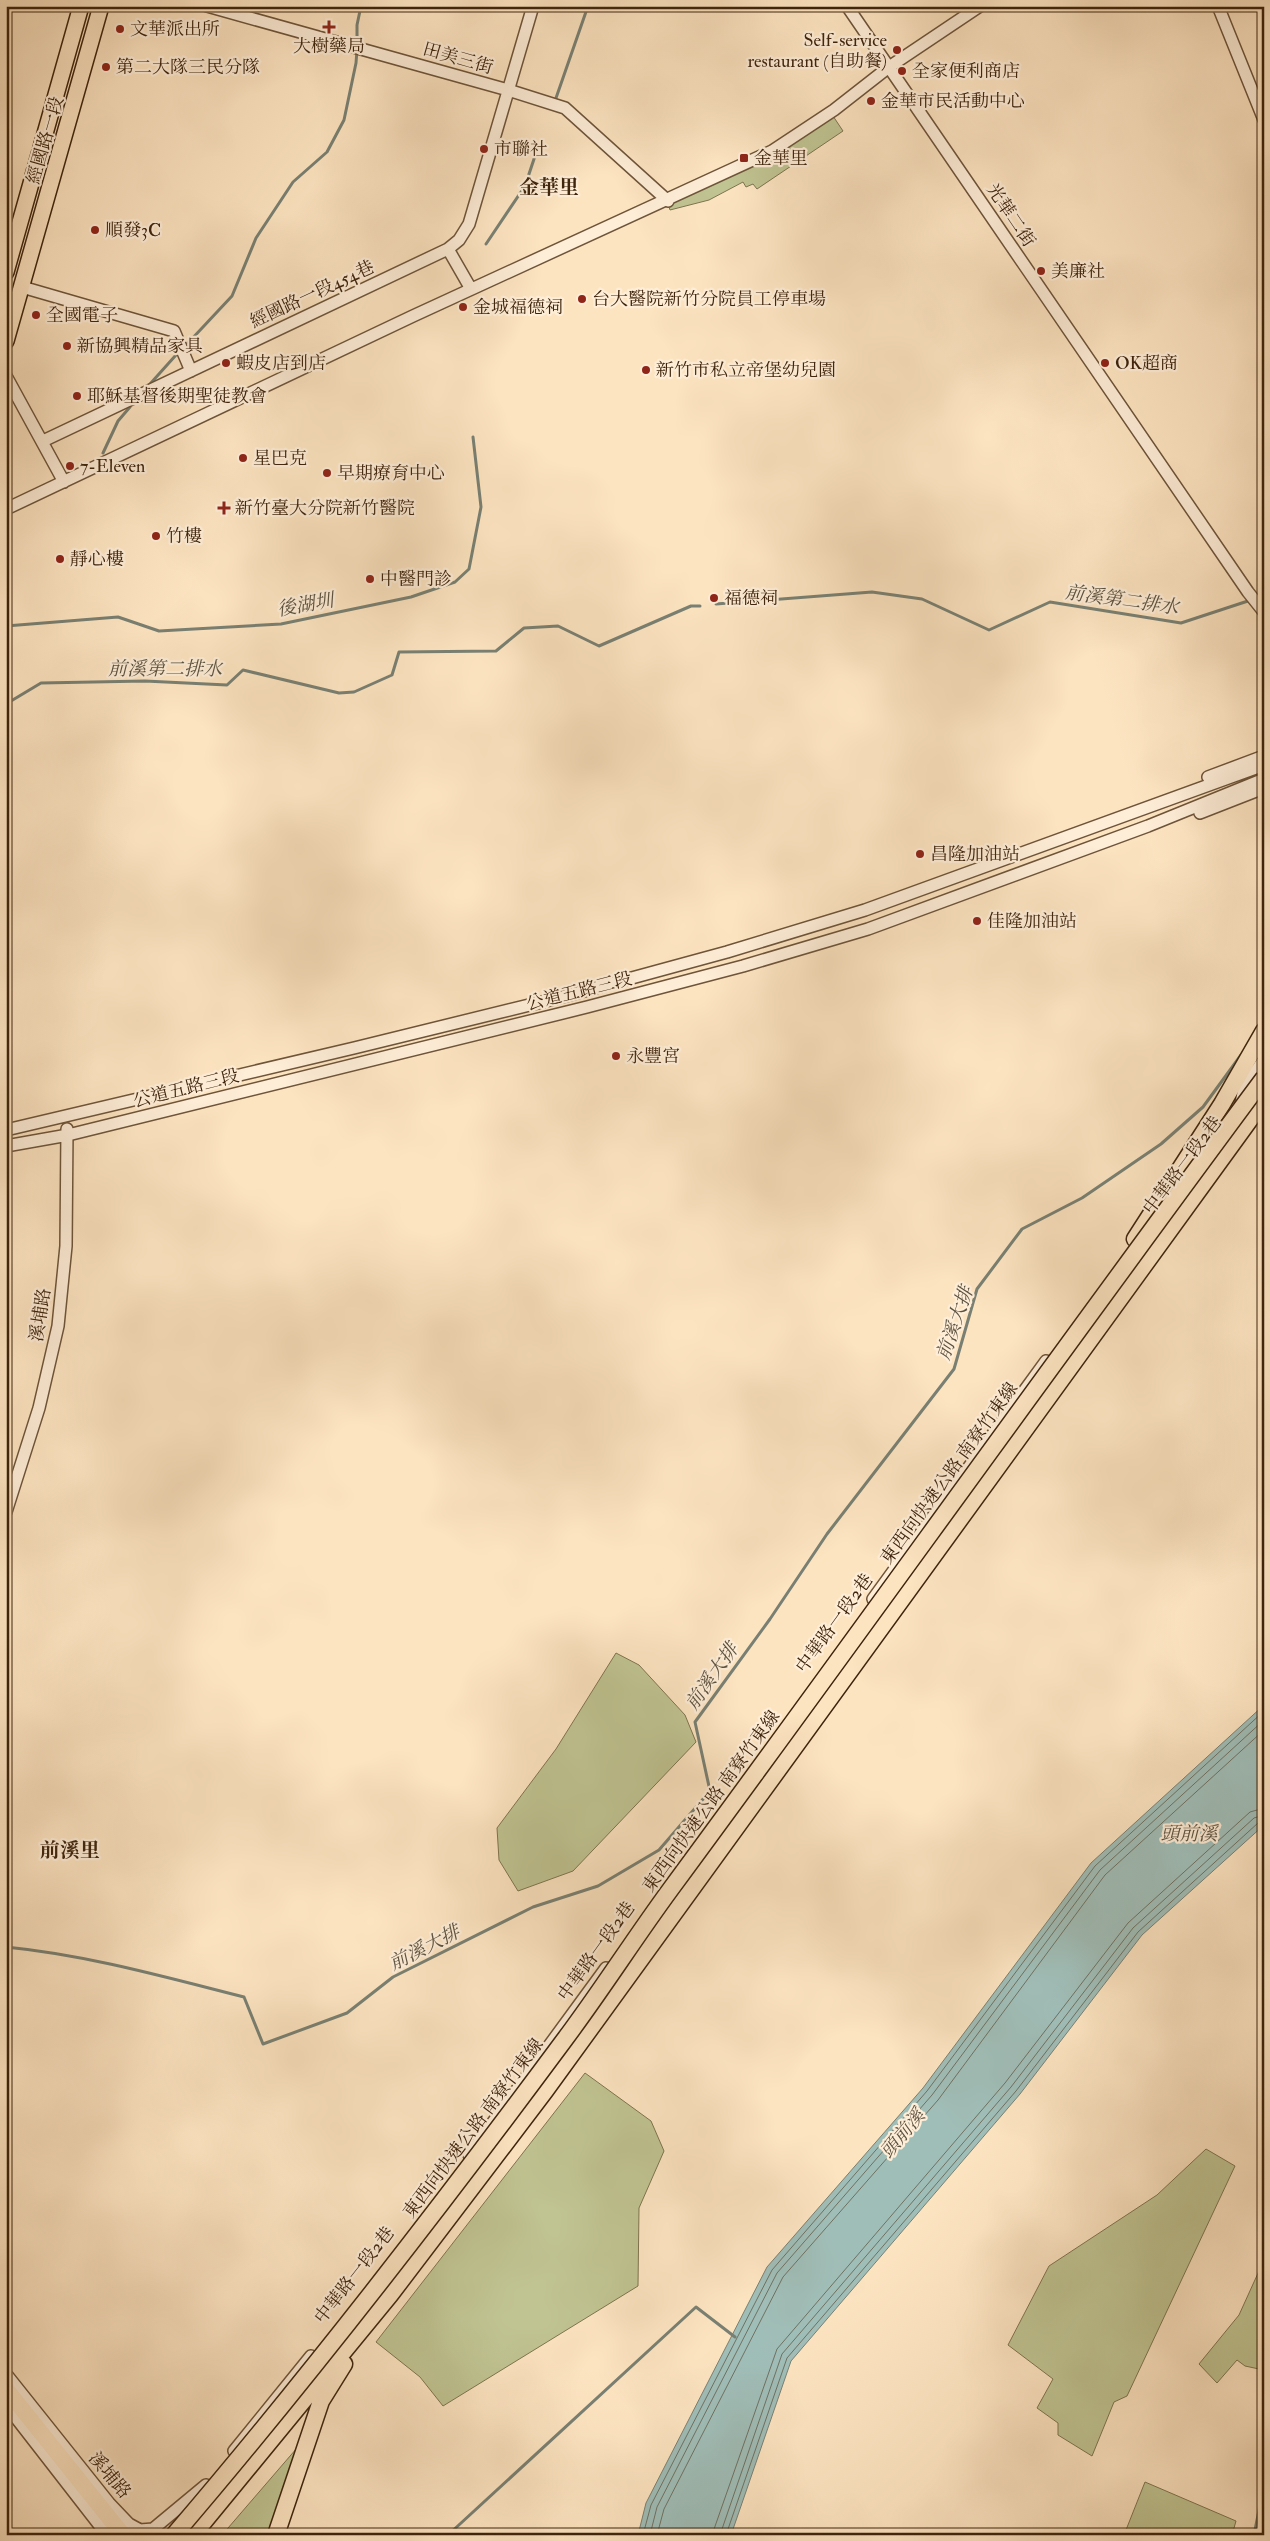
<svg xmlns="http://www.w3.org/2000/svg" width="1270" height="2541" viewBox="0 0 1270 2541" font-family="'IM FELL Double Pica','Noto Serif TC',serif">
	<rect width="100%" height="100%" fill="#fde4c1"/>
	<filter id="stains"><feTurbulence type="fractalNoise" baseFrequency=".004" numOctaves="4"/><feColorMatrix values="0 0 0 0 .2 0 0 0 0 .09 0 0 0 0 .02 0 0 0 .5 -.17"/></filter>
	<radialGradient id="worn" r=".72"><stop offset=".6" stop-color="#630" stop-opacity="0"/><stop offset="1" stop-color="#630" stop-opacity=".3"/></radialGradient>
	<path fill="#c0c492" stroke="#7f744f" d="M833,116l10,15 -86,58 -4,-5 -7,3 -3,-5 -34,18 -39,10 -2,-6 110,-52z
		M616,1653l23,12 46,50 11,27 -123,129 -55,20 -19,-31 -2,-32 59,-79z
		M585,2073l66,48 13,30 -25,57 -1,78 -195,120 -23,-29 -44,-35z
		M1206,2149l29,17 -108,230 -13,6 -22,54 -34,-21v-12l-21,-15 16,-29 -45,-34 41,-79 108,-71z
		M1259,2271l5,1v93l-5,4 -14,-3 -8,-6 -20,23 -18,-19 40,-49z
		M303,2441l-30,94h-51z
		M1145,2482l91,39 -4,14h-108z"/>
	<path fill="#a0beb8" stroke="#798073" d="M1264,1705v120l-122,110 -122,159 -229,267 -60,174h-93l8,-32 121,-236 156,-179 168,-225z"/>
	<g fill="none" stroke-linecap="round" stroke-linejoin="round">
		<path stroke="#6f7162" stroke-width="1" d="M643,2535l8,-30 121,-235 155,-179 168,-225 169,-155
			M650,2535l7,-28 120,-234 155,-178 168,-225 164,-150
			M657,2535l7,-26 119,-232 155,-177 167,-225 159,-145
			M712,2535l65,-186 228,-266 123,-160 122,-111 14,-4
			M720,2535l62,-181 229,-267 122,-159 121,-110 10,-3
			M726,2535l61,-177 229,-267 122,-159 120,-109 6,-2"/>
		<path stroke="#798073" stroke-width="3" d="M357,44v-19l4,-19
			M556,98l32,-92
			M486,244l39,-58 9,-27
			M188,343l44,-47 24,-58 37,-56 34,-30 17,-32 12,-57 1,-13
			M150,384l26,-29
			M103,453l15,-32 12,-14
			M1256,597l8,-3
			M716,604l156,-12 50,7 67,31 61,-28 131,21 70,-23
			M6,626l112,-9 41,14 122,-7 130,-27 44,-15 14,-13 12,-62 -8,-70
			M6,704l35,-21 104,-2 82,4 16,-15 96,23 15,-1 38,-17 7,-23 97,-1 28,-23 34,-2 41,20 92,-40h9
			M6,1947c81,8 159,30 238,50l19,47 84,-31 46,-36 140,-70 65,-21 61,-36 51,-59 -15,-69 75,-103 57,-85 127,-165 23,-80 45,-60 60,-31 79,-54 42,-37 38,-52
			M448,2535l248,-228 39,30
			M1254,2535l10,-50"/>
		<g stroke="#6e5439" stroke-width="14">
			<path id="minor" d="M207,6l301,84 57,18 103,93
				M847,6l401,586 16,20
				M1218,6l46,114
				M448,249l23,40
				M22,287l152,44 17,40
				M6,376l58,106
				M43,441l405,-192 11,-9 10,-16 64,-218
				M6,509l407,-193 359,-165 62,-41 55,-43 91,-61
				M1208,777l56,-21
				M1200,813l64,-25
				M1252,1090l4,-20
				M1240,1108l4,-20 20,-29
				M6,1130l348,-82 208,-51 165,-45 138,-42 399,-145
				M6,1146l62,-11 519,-128 156,-41 125,-37 280,-103 116,-47
				M6,1512l33,-104 19,-82 8,-80 1,-117
				M873,1599l173,-238
				M469,2155l137,-187
				M6,2374l103,129 20,21 11,6 13,-1 53,-44
				M6,2405l101,130
				M234,2451l77,-95"/>
		</g>
		<g stroke="#3e240c" stroke-width="18">
			<path id="major" d="M6,272l75,-266
				M6,341l95,-335"/>
		</g>
		<g stroke="#3e240c" stroke-width="19">
			<path id="highway" d="M1135,1239l87,-135 42,-73
				M6,2389l117,146
				M193,2535l197,-240 155,-204 719,-991
				M276,2535l45,-134 23,-37"/>
		</g>
		<use href="#minor" stroke="#feedd7" stroke-width="11"/>
		<use href="#major" stroke="#fde4c1" stroke-width="15"/>
		<use href="#highway" stroke="#fde4c1" stroke-width="16"/>
		<g stroke="#3e240c" stroke-width="19" stroke-linecap="butt">
			<path id="highway-bridge" d="M174,2535c137,-160 265,-326 391,-496 36,-48 69,-100 105,-149 199,-270 394,-543 594,-812"/>
		</g>
		<use href="#highway-bridge" stroke="#fde4c1" stroke-width="16"/>
	</g>
	<g fill="#8f2418" stroke="#feedd7" stroke-width="2">
		<path d="M326.5 19.5h5v5h5v5h-5v5h-5v-5h-5v-5h5z"/>
		<circle cx="120" cy="29" r="5"/>
		<circle cx="897" cy="50" r="5"/>
		<circle cx="106" cy="67" r="5"/>
		<circle cx="902" cy="71" r="5"/>
		<circle cx="871" cy="101" r="5"/>
		<circle cx="484" cy="149" r="5"/>
		<rect x="739" y="153" width="10" height="10" rx="2.5"/>
		<circle cx="95" cy="230" r="5"/>
		<circle cx="1041" cy="271" r="5"/>
		<circle cx="582" cy="299" r="5"/>
		<circle cx="463" cy="307" r="5"/>
		<circle cx="36" cy="315" r="5"/>
		<circle cx="67" cy="346" r="5"/>
		<circle cx="226" cy="363" r="5"/>
		<circle cx="1105" cy="363" r="5"/>
		<circle cx="646" cy="370" r="5"/>
		<circle cx="77" cy="396" r="5"/>
		<circle cx="243" cy="458" r="5"/>
		<circle cx="70" cy="466" r="5"/>
		<circle cx="327" cy="473" r="5"/>
		<path d="M221.5 500.5h5v5h5v5h-5v5h-5v-5h-5v-5h5z"/>
		<circle cx="156" cy="536" r="5"/>
		<circle cx="60" cy="559" r="5"/>
		<circle cx="370" cy="579" r="5"/>
		<circle cx="714" cy="598" r="5"/>
		<circle cx="920" cy="854" r="5"/>
		<circle cx="977" cy="921" r="5"/>
		<circle cx="616" cy="1056" r="5"/>
	</g>
	<g text-anchor="middle" stroke-width="4.5" stroke-linejoin="round" paint-order="stroke">
		<g font-size="18" fill="#3e240c" stroke="#feedd7" text-anchor="start">
			<text x="130" y="35">文華派出所</text>
			<text x="887" y="46" text-anchor="end">Self-service<tspan x="887" dy="21">restaurant (自助餐)</tspan></text>
			<text x="329" y="52" text-anchor="middle">大樹藥局</text>
			<text x="116" y="73">第二大隊三民分隊</text>
			<text x="912" y="77">全家便利商店</text>
			<text x="881" y="107">金華市民活動中心</text>
			<text x="494" y="155">市聯社</text>
			<text x="754" y="164">金華里</text>
			<text x="105" y="236">順發3C</text>
			<text x="1051" y="277">美廉社</text>
			<text x="592" y="305">台大醫院新竹分院員工停車場</text>
			<text x="473" y="313">金城福德祠</text>
			<text x="46" y="321">全國電子</text>
			<text x="77" y="352">新協興精品家具</text>
			<text x="236" y="369">蝦皮店到店</text>
			<text x="1115" y="369">OK超商</text>
			<text x="656" y="376">新竹市私立帝堡幼兒園</text>
			<text x="87" y="402">耶穌基督後期聖徒教會</text>
			<text x="253" y="464">星巴克</text>
			<text x="80" y="472">7-Eleven</text>
			<text x="337" y="479">早期療育中心</text>
			<text x="235" y="514">新竹臺大分院新竹醫院</text>
			<text x="166" y="542">竹樓</text>
			<text x="70" y="565">靜心樓</text>
			<text x="380" y="585">中醫門診</text>
			<text x="724" y="604">福德祠</text>
			<text x="930" y="860">昌隆加油站</text>
			<text x="987" y="927">佳隆加油站</text>
			<text x="626" y="1062">永豐宮</text>
		</g>
		<g font-size="18" fill="#3e240c" stroke="#feedd7">
			<text transform="translate(458 58) rotate(16)" y="6">田美三街</text>
			<text transform="translate(45 140) rotate(-74)" y="6">經國路一段</text>
			<text transform="translate(1011 215) rotate(56)" y="6">光華二街</text>
			<text transform="translate(312 294) rotate(-25)" y="6">經國路一段454巷</text>
			<text transform="translate(579 991) rotate(-14)" y="6">公道五路三段</text>
			<text transform="translate(186 1088) rotate(-14)" y="6">公道五路三段</text>
			<text transform="translate(1182 1165) rotate(-53)" y="6">中華路一段2巷</text>
			<text transform="translate(40 1315) rotate(-81)" y="6">溪埔路</text>
			<text transform="translate(949 1473) rotate(-54)" y="6">東西向快速公路 南寮竹東線</text>
			<text transform="translate(834 1623) rotate(-54)" y="6">中華路一段2巷</text>
			<text transform="translate(711 1801) rotate(-54)" y="6">東西向快速公路 南寮竹東線</text>
			<text transform="translate(596 1951) rotate(-54)" y="6">中華路一段2巷</text>
			<text transform="translate(473 2128) rotate(-53)" y="6">東西向快速公路 南寮竹東線</text>
			<text transform="translate(354 2275) rotate(-52)" y="6">中華路一段2巷</text>
			<text transform="translate(110 2475) rotate(50)" y="6">溪埔路</text>
		</g>
		<g font-size="19" font-style="italic" fill="#5b5240" stroke="#feedd7">
			<text transform="translate(1122 599) rotate(8)" y="7">前溪第二排水</text>
			<text transform="translate(305 604) rotate(-10)" y="7">後湖圳</text>
			<text x="165" y="675">前溪第二排水</text>
			<text transform="translate(954 1323) rotate(-71)" y="7">前溪大排</text>
			<text transform="translate(711 1676) rotate(-55)" y="7">前溪大排</text>
			<text x="1189" y="1840">頭前溪</text>
			<text transform="translate(424 1947) rotate(-27)" y="7">前溪大排</text>
			<text transform="translate(902 2133) rotate(-50)" y="7">頭前溪</text>
		</g>
		<g font-size="20" font-weight="bold" fill="#3e240c" stroke="#feedd7">
			<text x="549" y="194">金華里</text>
			<text x="70" y="1857">前溪里</text>
		</g>
	</g>
	<rect width="1270" height="2541" fill="none" stroke="#fde4c1" stroke-width="25"/>
	<rect x="8" y="8" width="1255" height="2526" fill="none" stroke="#3e240c" stroke-width="2.5"/>
	<rect x="12" y="12" width="1245" height="2516" fill="none" stroke="#3e240c"/>
	<rect width="100%" height="100%" filter="url(#stains)"/>
	<rect width="100%" height="100%" fill="url(#worn)"/>
</svg>
